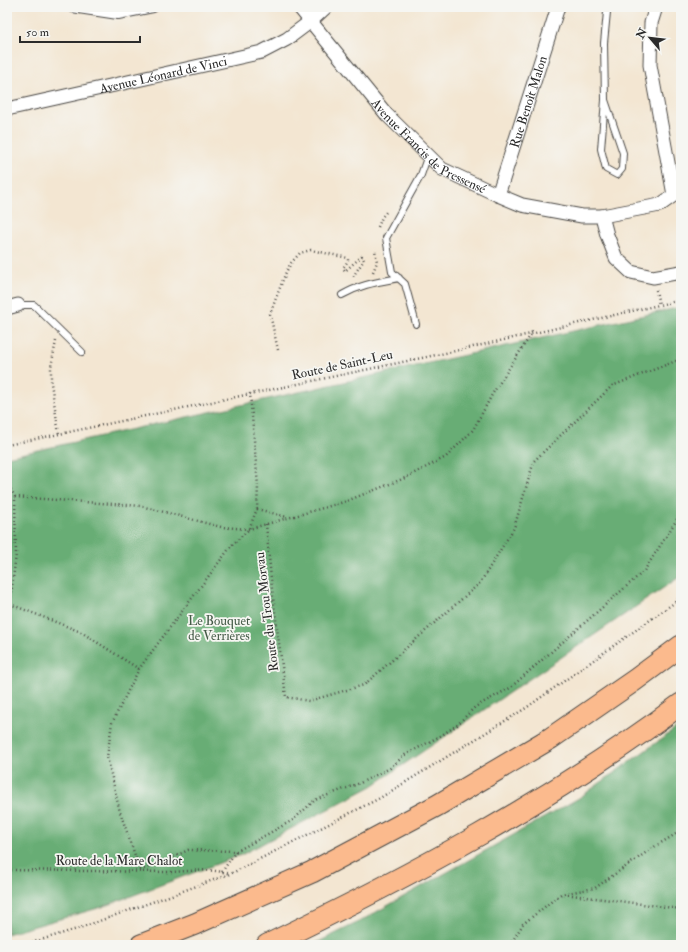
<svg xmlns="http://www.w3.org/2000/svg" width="688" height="952" viewBox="0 0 688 952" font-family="'IM FELL Double Pica',serif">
	<rect width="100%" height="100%" fill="#f6f6f2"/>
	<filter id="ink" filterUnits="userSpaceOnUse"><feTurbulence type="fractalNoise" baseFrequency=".025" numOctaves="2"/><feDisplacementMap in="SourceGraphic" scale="8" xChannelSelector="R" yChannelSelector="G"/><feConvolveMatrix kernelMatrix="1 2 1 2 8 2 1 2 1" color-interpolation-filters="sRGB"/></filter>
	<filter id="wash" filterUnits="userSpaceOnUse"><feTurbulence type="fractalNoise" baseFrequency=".012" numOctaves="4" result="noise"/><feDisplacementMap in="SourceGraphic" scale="16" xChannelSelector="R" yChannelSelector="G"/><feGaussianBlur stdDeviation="0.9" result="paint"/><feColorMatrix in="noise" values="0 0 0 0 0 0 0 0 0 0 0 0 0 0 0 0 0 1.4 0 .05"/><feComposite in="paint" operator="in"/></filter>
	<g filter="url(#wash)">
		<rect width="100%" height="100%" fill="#f3e6d2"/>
		<path fill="#67ad74" stroke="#496c50" d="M681,307v269l-309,210 -131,69 -139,52 -95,27v-477z
			M681,725v220h-369l43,-21 224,-126z"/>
	</g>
	<g filter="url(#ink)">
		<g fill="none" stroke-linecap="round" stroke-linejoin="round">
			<g stroke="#494744" stroke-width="8">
				<path id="service" d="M605,100l18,53 -1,16 -5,6 -11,-6 -5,-20 4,-49 -1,-57 3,-31 1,-5
					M342,295c19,-11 36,-13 57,-17
					M18,305h16l48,47
					M416,324l-11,-40 -13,-12 -6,-34 35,-63 7,-20"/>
			</g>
			<g stroke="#494744" stroke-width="12">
				<path id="pedestrian" d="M72,7l46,7 35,-7"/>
			</g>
			<g stroke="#494744" stroke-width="15">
				<g id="minor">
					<path id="s1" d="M299,7l88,108 55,54 56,26 24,10 60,11h20l58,-11 14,-10 -24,-130 1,-42 5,-16"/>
					<path id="s2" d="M7,109l255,-57 25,-13 24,-18 15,-14"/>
					<path id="s3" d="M498,195l60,-188"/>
					<path d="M602,216l5,19 9,23 15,14 22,5 28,-5"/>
					<path d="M7,308l11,-3"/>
				</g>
			</g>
			<g stroke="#494744" stroke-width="23">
				<path id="trunk" d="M141,945l54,-21 117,-52 126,-67 113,-67 84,-58 46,-34
					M267,945c144,-69 285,-145 414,-241"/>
			</g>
			<path stroke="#494744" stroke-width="2.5" stroke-dasharray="1 3" stroke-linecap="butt" d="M378,227l4,-10 5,-6
				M373,272l4,-10 -2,-12
				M656,290l3,15
				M56,341l-5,26v16l8,51
				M278,350l-8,-36 16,-42 5,-9 9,-10 11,-3 37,8v3l-5,7 2,3 17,-15 2,4 -12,18
				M7,445l448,-94 226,-51
				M7,482l8,15 1,57 -6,50 -3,5
				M15,497l126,9 80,21 28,2 95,-27 61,-24 41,-21 27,-27 20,-37 39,-60 -1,-4
				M257,509l30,8
				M266,524l6,65 14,108 23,4 55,-16 116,-102 34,-55 20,-67 78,-75 69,-27
				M10,604l71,28 58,37
				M7,870l163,2c20,-1 42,-4 60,2
				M140,870l21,-7 27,-13 49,1 56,-31 22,-20 45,-17 30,-15 15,-13 37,-20 15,-10 18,-18 35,-19 134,-117 37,-58
				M140,870l-20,-58 -13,-55 5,-34 27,-54 17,-23 76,-101 17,-16 8,-20 1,-23 -8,-93
				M222,872l14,-21
				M564,894l117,15
				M24,945l53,-16 153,-55 150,-76 146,-90 148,-105 7,-7
				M510,945l13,-21 38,-30 34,-6 59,-41 27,-16"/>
			<use href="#service" stroke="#fff" stroke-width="6"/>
			<use href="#pedestrian" stroke="#fff" stroke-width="10"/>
			<use href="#minor" stroke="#fff" stroke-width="13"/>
			<use href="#trunk" stroke="#fbba8d" stroke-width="21"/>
		</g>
	</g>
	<g text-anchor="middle" stroke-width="3.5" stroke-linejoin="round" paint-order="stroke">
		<g font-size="13" fill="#2b2b2b" stroke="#f6f6f2">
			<text dy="5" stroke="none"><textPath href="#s2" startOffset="160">Avenue Léonard de Vinci</textPath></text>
			<text dy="5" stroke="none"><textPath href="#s3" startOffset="98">Rue Benoît Malon</textPath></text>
			<text dy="5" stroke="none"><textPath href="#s1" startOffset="192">Avenue Francis de Pressensé</textPath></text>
			<text transform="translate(342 364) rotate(-12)" y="5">Route de Saint-Leu</text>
			<text transform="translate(266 612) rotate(-97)" y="5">Route du Trou Morvau</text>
			<text x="119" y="865">Route de la Mare Chalot</text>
		</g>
		<g font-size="13" fill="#445a47" stroke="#f6f6f2">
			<text x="219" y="625">Le Bouquet<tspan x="219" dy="15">de Verrières</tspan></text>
		</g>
	</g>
	<rect width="688" height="952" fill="none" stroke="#f6f6f2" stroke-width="24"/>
	<g transform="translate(650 38) rotate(298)" stroke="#f6f6f2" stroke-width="3" paint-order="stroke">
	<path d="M0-3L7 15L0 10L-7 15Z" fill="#2b2b2b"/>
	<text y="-6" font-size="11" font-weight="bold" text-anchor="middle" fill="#2b2b2b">N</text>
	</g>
	<path d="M20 36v6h120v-6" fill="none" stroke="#2b2b2b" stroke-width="2"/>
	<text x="26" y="36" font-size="12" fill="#2b2b2b" stroke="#f6f6f2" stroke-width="3" paint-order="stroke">50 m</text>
</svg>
